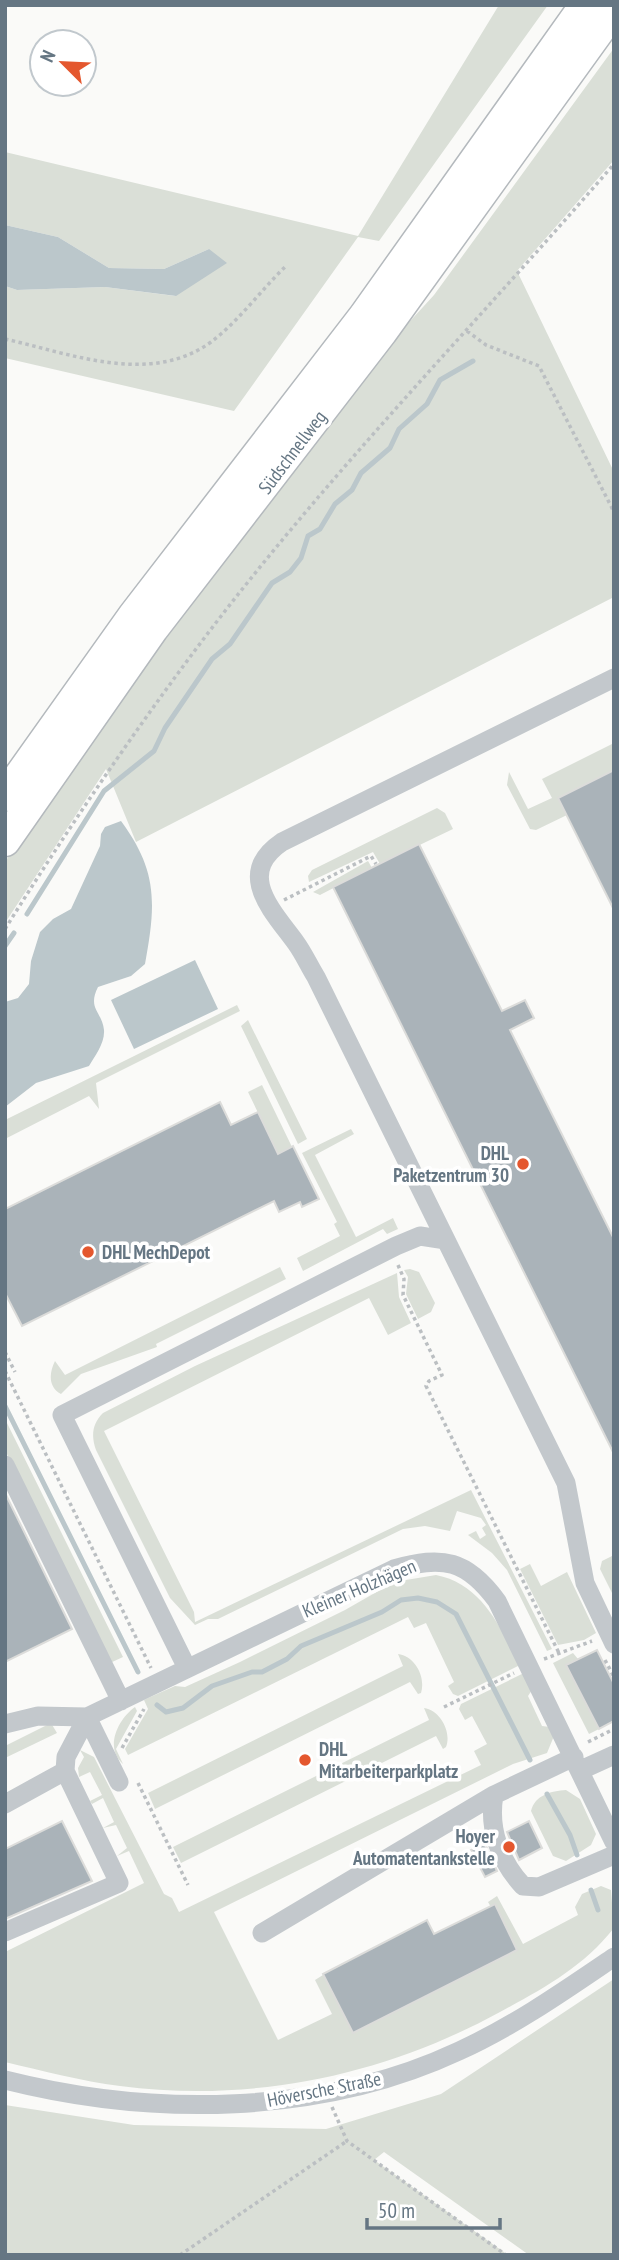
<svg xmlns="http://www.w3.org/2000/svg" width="619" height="2260" viewBox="0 0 619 2260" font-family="'PT Sans Narrow',sans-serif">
	<rect width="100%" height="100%" fill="#fafaf8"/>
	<path fill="#dadfd7" d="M499,5h49l-169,236 -21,-4 -124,174 -229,-53v-72l12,4 88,-3 70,9 34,-47 -45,20 -55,-1 -51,-31 -53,-12v-73l353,84z
		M614,48v112l-97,111 97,201v125l-478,245 -30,-73 -101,154v-61l53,-80 98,-139 223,-288 55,-60z
		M614,743v27l-55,27 8,18 -31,15 -6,-1 -23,-44 2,-13 19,37 24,-11 -10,-19z
		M437,808l8,5 8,16 -73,35 -7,-12 -64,30 -1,-6 4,-6z
		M368,861l4,7 -52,27 -7,-3z
		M237,1005l3,6 -144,72 3,26 -10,-13 -84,43v-19z
		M248,1020l59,119 -9,5 -57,-118z
		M262,1085l30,62 -14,7 -30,-62z
		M351,1129l3,5 -39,21 41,82 37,-19 5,11 -11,5 -4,-5 -80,42 -6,-13 43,-22 -6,-12 3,-2 -35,-69z
		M280,1267l6,12 -130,65 1,3 -76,27 -20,20c-13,-7 -12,-21 -6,-33l10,14z
		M410,1269l9,3 16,31 -4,9 -13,7 -12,-25 2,-17 -4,-7z
		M397,1273l2,24 12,26 -23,12 -19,-37 -265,133 90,181 1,10 276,-132 81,159 -5,2 -40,-81 -15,-17 -24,-18 8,-4 4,8 6,-4 -4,-7 4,-3 -5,-7 -24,-7 -7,20 -25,-5 -22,3 -185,90h-10l-13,6 -25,-27 -74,-148c-5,-14 -4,-26 7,-37l92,-47z
		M5,1419l118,238 -13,6 -105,-213z
		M614,1555v39l-1,1 -13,-26 2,-8z
		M530,1564l11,22 26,-14 29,61 -12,7 -26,5 -38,-76z
		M436,1575c46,9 64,52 84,90l-62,31 -5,-2 -5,-8 6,-4 -28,-59 -12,5 -6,-11 -280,138 -3,-6 23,-40 -4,-9 4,-2 27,-12 10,1 55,-25 105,-52 49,-28z
		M573,1653l5,6 -11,6 32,64 -10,5 -36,-71z
		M398,1654c17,2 28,23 23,39l-3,1 -8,-12 -255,127 -7,-16 255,-127z
		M524,1673l8,17 -4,6 14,30 8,1 4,9 -7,17 -34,11 -299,148 64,128 54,-26 -17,-34 8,-5 30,58 163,-82 -28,-49 9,-6 26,48 55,-29 -3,-8 7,-13 19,-8 10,4 3,38c-32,40 -70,60 -114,84 -117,64 -248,91 -380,74 -39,-5 -77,-15 -115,-24v-110l139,-69 -15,-32 -12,5 10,-8 -11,-23 -13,3 11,-6 -11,-24 -11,6 -2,-3 12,-6 -12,-23 -11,5 -1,-9 6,-11 -4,-7 14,7 70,137 8,4 7,14 302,-147 -7,-14 13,-7 -15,-28 -7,4 -6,-11 2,-5z
		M135,1707l2,4 -21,38 7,15c-19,-16 -5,-45 12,-57z
		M424,1708c16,2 28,24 22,39l-3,2 -7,-13 -255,127 -8,-16 256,-127z
		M51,1723l6,10 -52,25v-12z
		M566,1790l14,9 16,35 -5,11 -25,16 -13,-5 -22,-45c4,-16 20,-20 35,-21z
		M614,1979v276h-85l-145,-103 -10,8 134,95h-503v-150l129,20 192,4 115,-35z"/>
	<path fill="#bbc7cb" d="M5,225l53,12 51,31 55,1 45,-20 18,14 -51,33 -71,-9 -88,3 -12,-4z
		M121,821c37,50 35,83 24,143l-14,12 -33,11c-11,22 4,24 6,43 1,13 -9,26 -15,36l-53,17 -31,24v-105l13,-4 11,-14 2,-23 9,-29 13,-13 18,-10 29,-63 1,-12 4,-7z
		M195,960l23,49 -84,40 -23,-49z"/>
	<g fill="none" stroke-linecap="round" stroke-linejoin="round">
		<path stroke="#bbc7cb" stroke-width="5" d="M27,914l77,-123 50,-40 11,-23 47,-69 18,-15 42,-61 18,-11 11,-14 7,-22 12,-7 15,-25 17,-14 9,-17 29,-25 9,-19 28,-25 13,-24 33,-19
			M5,946l9,-13
			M5,1406l133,266
			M157,1705l9,7 17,-4 29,-22 40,-14h10l25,-13 14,-13 81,-34 19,-12 17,-2 19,4 19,12 74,146
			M547,1794l23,41 7,20
			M591,1890l7,20"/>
	</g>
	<path fill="#aab3b9" stroke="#dcdcda" stroke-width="2" d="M614,770v140l-56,-112z
		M419,844l83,167 23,-11 9,18 -24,12 104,209v215l-281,-567z
		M220,1102l11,23 27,-13 20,42 15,-8 26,53 -17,8 -2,-5 -21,10 -5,-11 -252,125 -17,-33v-84z
		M5,1493l67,136 -67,33z
		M597,1650l17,34v37l-15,8 -33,-64z
		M62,1821l30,60 -87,38v-70z
		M529,1821l13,27 -23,12 -12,-28z
		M485,1844l12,27 -12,6 -14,-27z
		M495,1904l22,46 -164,83 -30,-59 104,-54 7,14z"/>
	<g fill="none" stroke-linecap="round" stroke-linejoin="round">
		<g stroke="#b4b9bd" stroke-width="33">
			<path id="highway" d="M5,796l128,-180 231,-300 221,-311
				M5,841l148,-212 229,-297 232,-322"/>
		</g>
		<path stroke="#bbbfc2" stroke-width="3.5" stroke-dasharray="3.5 3.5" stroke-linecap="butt" d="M467,331l19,14 53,21 75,146
			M5,339c67,15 145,47 206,3 28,-21 50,-52 75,-76
			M284,900l87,-44 5,8
			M5,929c62,-99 127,-195 197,-288 127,-168 275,-318 412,-477
			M398,1265l6,14 -1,16 39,80 -13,6 -3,5 133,267
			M5,1352l10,20
			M5,1371l146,297
			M544,1659l48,-18
			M605,1660l9,17
			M444,1707l70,-34
			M588,1742l26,-13
			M122,1748l22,-39
			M138,1783l50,102
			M332,2107l15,34 159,114
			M180,2255l167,-114"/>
		<path stroke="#c3c8cc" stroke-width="19" d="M614,678l-332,164c-47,32 -10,68 14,101 8,11 13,23 20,34l250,506 19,100 29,61
			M5,1465l116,236
			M187,1668l-125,-253 334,-169 24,-10 26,4
			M87,1717l32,65
			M5,1724l33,-8 49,1 307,-148c49,-14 73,-9 103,32l117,241
			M574,1757l-80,38c-6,34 6,66 29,91l16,1 75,-32
			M581,1770l33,-15
			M5,1804l60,-33
			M5,1932l114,-49 -54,-112 1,-14 21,-40
			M262,1933l232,-138
			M5,2080c147,37 315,36 454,-29 55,-25 105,-60 155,-94"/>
		<use href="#highway" stroke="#fff" stroke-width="30"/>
	</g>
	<g fill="#e4572e" stroke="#fff" stroke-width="2.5">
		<circle cx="523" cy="1164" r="7"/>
		<circle cx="88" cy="1252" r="7"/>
		<circle cx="305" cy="1760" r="7"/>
		<circle cx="509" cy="1847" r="7"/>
	</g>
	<g text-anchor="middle" stroke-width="7" stroke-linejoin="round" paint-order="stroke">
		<g font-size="19" fill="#657683" stroke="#fff">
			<text transform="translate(292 452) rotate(-53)" y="7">Südschnellweg</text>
			<text transform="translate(359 1588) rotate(-23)" y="7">Kleiner Holzhägen</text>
			<text transform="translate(324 2089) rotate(-11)" y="7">Höversche Straße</text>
		</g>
		<g font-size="19" font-weight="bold" fill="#657683" stroke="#fff" text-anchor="end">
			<text x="509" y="1160">DHL<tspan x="509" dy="22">Paketzentrum 30</tspan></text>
			<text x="102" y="1259" text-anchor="start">DHL MechDepot</text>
			<text x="319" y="1756" text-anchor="start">DHL<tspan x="319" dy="22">Mitarbeiterparkplatz</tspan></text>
			<text x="495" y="1843">Hoyer<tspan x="495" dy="22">Automatentankstelle</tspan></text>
		</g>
	</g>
	<rect width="619" height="2260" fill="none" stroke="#657683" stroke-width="14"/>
	<g transform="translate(63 63) rotate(294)"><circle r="33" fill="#ffffff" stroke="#c1c8cd" stroke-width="2"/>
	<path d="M0-5L12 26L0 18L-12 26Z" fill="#e4572e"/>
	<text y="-10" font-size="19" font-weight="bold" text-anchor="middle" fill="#657683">N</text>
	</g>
	<path d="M367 2218v10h133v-10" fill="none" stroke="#657683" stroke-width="3.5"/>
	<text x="378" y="2218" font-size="21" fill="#657683" stroke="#ffffff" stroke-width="5" paint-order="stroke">50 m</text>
</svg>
